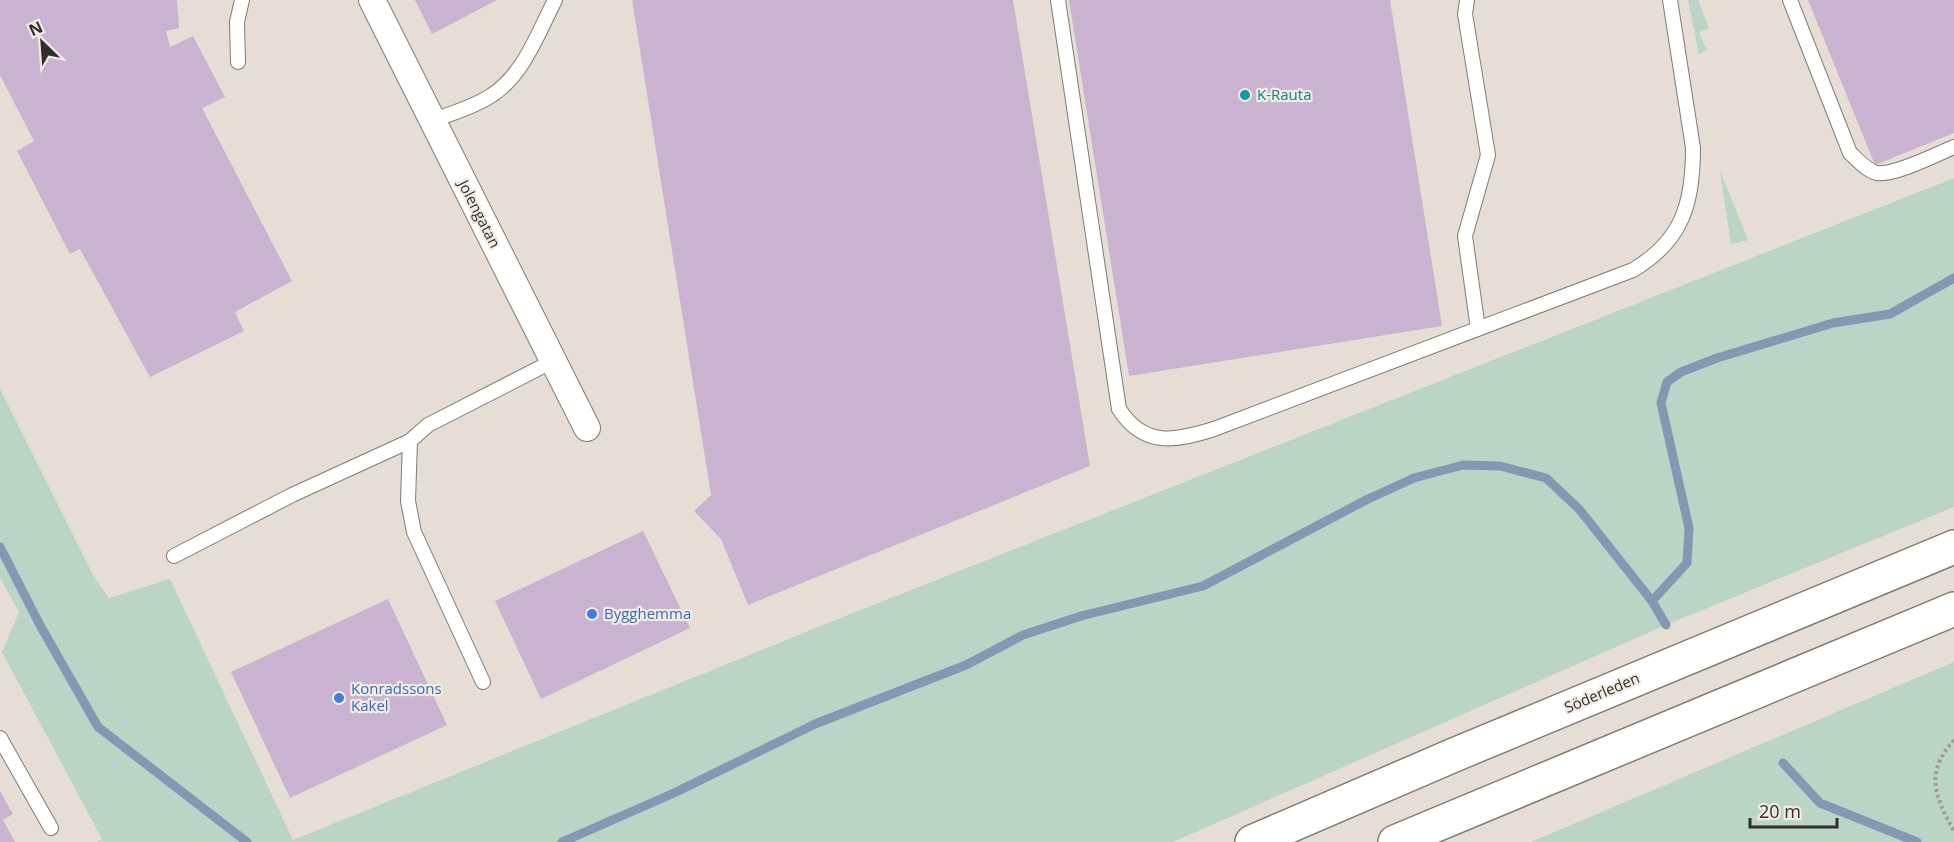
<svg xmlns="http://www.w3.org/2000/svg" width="1954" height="842" viewBox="0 0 1954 842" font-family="'Open Sans',sans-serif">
	<rect width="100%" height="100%" fill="#e6ded5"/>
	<path fill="#bad5c5" d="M1688,0h10l11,28 -10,5 8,17 -8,4z
		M1720,171l28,69 -17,4z
		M1954,178v329l-288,118 -493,217h-1076l5,-3 -100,-187 17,-40 -19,-34v-189l93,186 16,23 61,-19 123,261 555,-225z
		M1954,662v180h-423z"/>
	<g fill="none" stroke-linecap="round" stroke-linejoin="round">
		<path stroke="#8298b3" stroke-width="9" d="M0,547l41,80 57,100 149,115
			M1652,601l35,-38 2,-35 -28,-125 6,-21 14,-10 36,-14 116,-35 57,-9 64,-36
			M1783,763l37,40 97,39
			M562,842l112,-49 141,-69 151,-59 57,-30 58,-19 122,-30 163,-86 48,-22 49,-13 37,1 46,12 33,31 73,92 14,24"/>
	</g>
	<path fill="#c9b3d0" d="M0,0h177l2,28 -13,3 4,16 23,-11 32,61 -23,11 90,173 -57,31 9,19 -94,46 -70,-128 -10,5 -53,-103 17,-10 -34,-66z
		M415,0h82l-65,34z
		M632,0h381l77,466 -342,139 -27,-66 -27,-28 17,-16z
		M1069,0h321l52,326 -313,50z
		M1808,0h146v133l-79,32z
		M643,531l47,97 -149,71 -46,-98z
		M388,599l59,126 -157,73 -59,-126z
		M0,791l13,23 -10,6 12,22h-15z"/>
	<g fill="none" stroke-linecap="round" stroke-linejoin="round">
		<g stroke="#817b72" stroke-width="16">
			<path id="lane" d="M1058,0l61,409c25,39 57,32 95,20l419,-159c50,-30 60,-67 60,-122l-23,-148
				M1467,0l-2,14 23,141 -23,81 13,93
				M1790,0l60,153c8,7 17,18 27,20 17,3 60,-19 77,-26
				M238,62l-1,-40 5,-22
				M432,121c19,-8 43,-14 60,-26 32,-21 46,-62 63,-95
				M174,556l118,-61 118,-54
				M483,682l-69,-150 -6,-31 2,-60 18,-16 125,-64
				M0,738l51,90"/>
		</g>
		<g stroke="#817b72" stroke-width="28">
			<path id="street" d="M372,0l215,428"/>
		</g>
		<g stroke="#817b72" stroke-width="36">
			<path id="highway" d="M1252,842l202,-87 500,-208
				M1395,842l559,-233"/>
		</g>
		<path stroke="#a39d96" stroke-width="4" stroke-dasharray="3 3" stroke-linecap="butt" d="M1954,740c-29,32 -20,56 0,91"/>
		<use href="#lane" stroke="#fff" stroke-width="14"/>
		<use href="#street" stroke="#fff" stroke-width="26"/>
		<use href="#highway" stroke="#fff" stroke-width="33"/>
	</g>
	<circle fill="#0f9aa8" stroke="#f3ebe2" stroke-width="2" cx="1245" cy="95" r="6"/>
	<g fill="#3f7fe0" stroke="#f3ebe2" stroke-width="2">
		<circle cx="592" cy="614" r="6"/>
		<circle cx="339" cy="698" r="6"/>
	</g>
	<g text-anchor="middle" stroke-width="4.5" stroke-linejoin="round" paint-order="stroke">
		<g font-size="15" fill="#0d838f" stroke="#f3ebe2" text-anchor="start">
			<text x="1257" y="100">K-Rauta</text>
		</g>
		<g font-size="15" fill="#312f2b" stroke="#f3ebe2">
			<text transform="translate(479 214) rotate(63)" y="5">Jolengatan</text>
			<text transform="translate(1602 693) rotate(-23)" y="5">Söderleden</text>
		</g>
		<g font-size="15" fill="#366cbe" stroke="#f3ebe2" text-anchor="start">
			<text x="604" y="619">Bygghemma</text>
			<text x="351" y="694">Konradssons<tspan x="351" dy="17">Kakel</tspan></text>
		</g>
	</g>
	<g transform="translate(42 42) rotate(335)" stroke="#f3ebe2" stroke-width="4.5" paint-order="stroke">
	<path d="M0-4.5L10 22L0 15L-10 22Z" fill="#312f2b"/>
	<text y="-9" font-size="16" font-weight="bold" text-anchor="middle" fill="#312f2b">N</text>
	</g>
	<path d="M1750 818v9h87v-9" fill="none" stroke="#312f2b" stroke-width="3"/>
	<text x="1759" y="818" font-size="18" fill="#312f2b" stroke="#f3ebe2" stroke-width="4.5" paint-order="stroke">20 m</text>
</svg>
